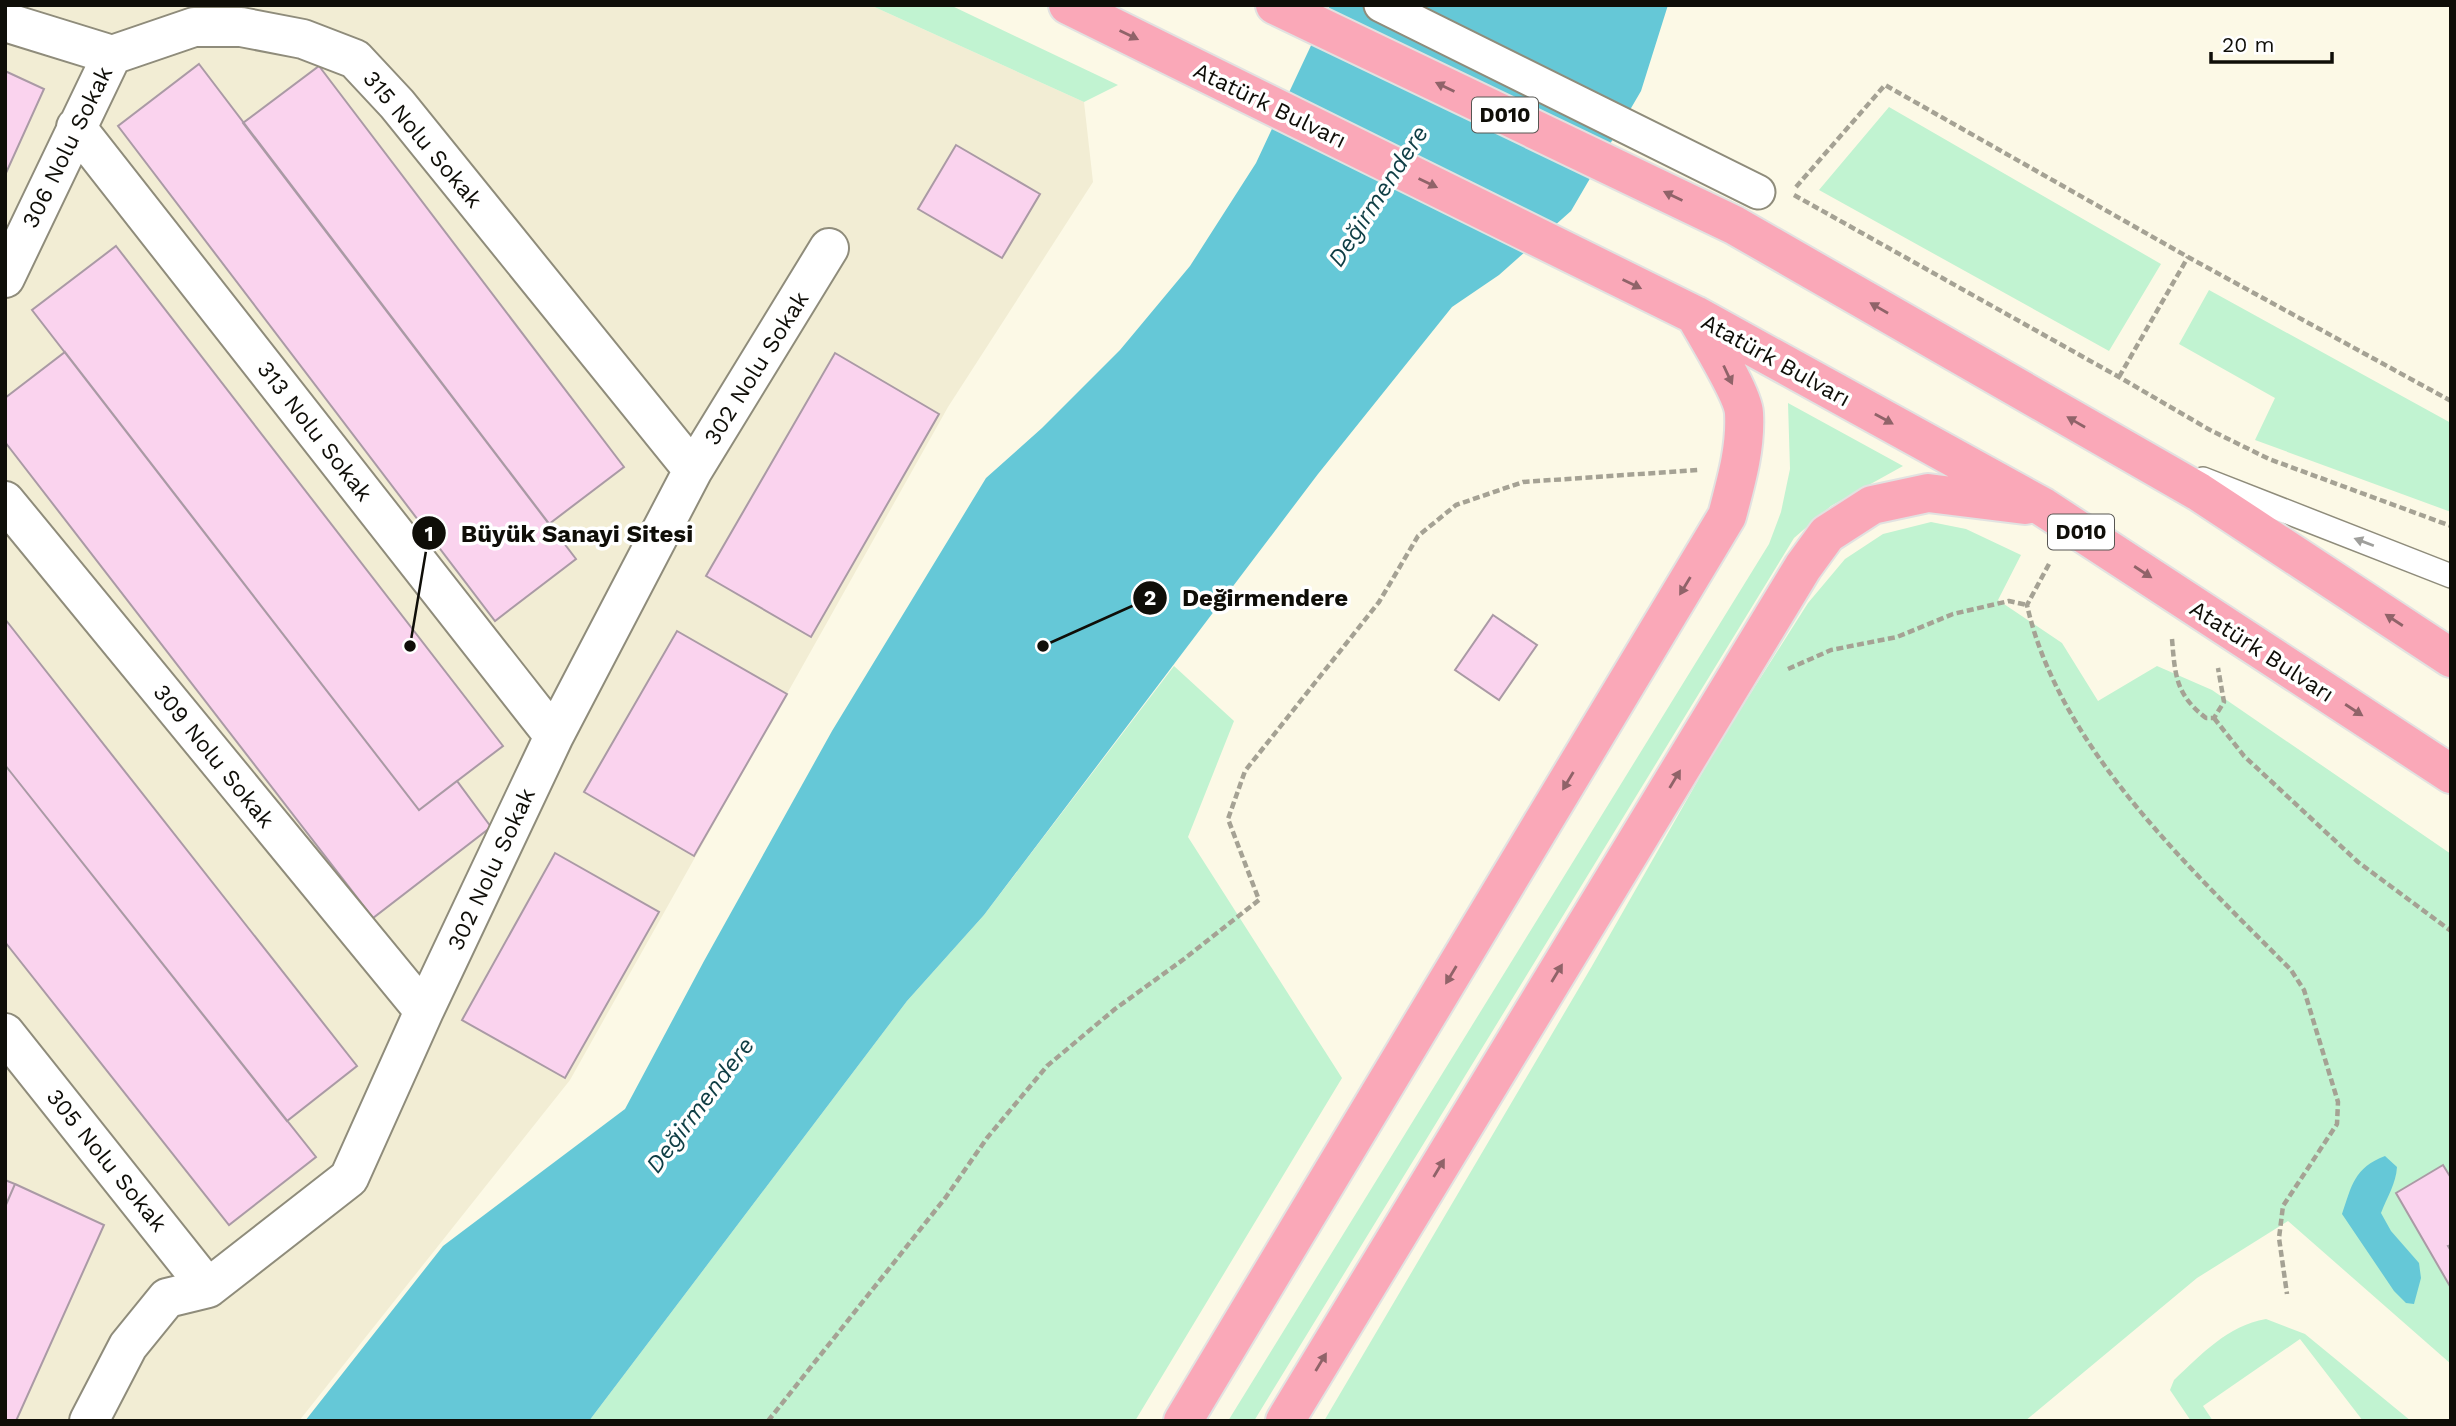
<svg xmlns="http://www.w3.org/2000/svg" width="2456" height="1426" viewBox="0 0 2456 1426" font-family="'Work Sans',sans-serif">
	<rect width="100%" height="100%" fill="#fcf9e6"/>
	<path fill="#f2edd4" d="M5,5h865l214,97 9,80 -145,225 -378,673 -271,341h-294z"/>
	<path fill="#c1f3d1" d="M870,5h80l168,80 -34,17z
		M1889,107l272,157 -52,87 -290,-161z
		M2209,290l242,133v89l-196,-72 20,-42 -96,-54z
		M1788,403l115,63 -72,40 -37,32 -540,883h-26l541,-877 12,-32 9,-43z
		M1931,522l35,7 55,26 -23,45 64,43 36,58 59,-35 55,24 239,164v510l-163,-143 -91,57 -172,143h-701l268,-455 129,-226 87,-137 37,-44 38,-25z
		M1174,666l60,55 -46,116 154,241 -207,343h-546l318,-420 77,-86z
		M2266,1319l39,15 106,87h-48l-63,-82 -97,67 10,15h-22l-21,-31 4,-10c28,-26 53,-54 92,-61z"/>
	<path fill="#65c8d7" d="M1330,5h338l-27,86 -70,120 -72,64 -47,32 -134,167 -334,441 -77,86 -318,420h-284l138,-175 182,-137 79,-148 128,-230 154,-253 56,-50 78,-78 70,-84 66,-103z
		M2385,1156l12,11c-1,17 -10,30 -16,46l10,18 28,32 2,15 -7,26 -8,-1 -12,-12 -52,-77c10,-29 12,-46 43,-58z"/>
	<path fill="#fad3ee" stroke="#aa9aa5" stroke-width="2" d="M199,64l377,495 -81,62 -377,-495z
		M319,66l305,401 -75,57 -306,-401z
		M5,71l39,18 -38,84h-1z
		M956,145l84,49 -38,64 -84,-49z
		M116,246l387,500 -84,64 -387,-500z
		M65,352l354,458 38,-29 34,46 -118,91 -368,-476v-44z
		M835,353l104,61 -128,223 -105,-61z
		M1493,615l44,30 -38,55 -44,-30z
		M5,619l352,447 -70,55 -282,-356z
		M677,631l110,63 -93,162 -110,-64z
		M5,765l311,392 -87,68 -224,-283z
		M555,853l104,59 -94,166 -103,-58z
		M2443,1165l8,13v67l-3,1 3,5v37l-55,-95z
		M5,1180l10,4 -10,23z
		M15,1184l89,41 -88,196h-11v-214z"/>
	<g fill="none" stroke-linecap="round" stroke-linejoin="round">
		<g stroke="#8f8c7b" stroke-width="26">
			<path id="service" d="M2203,479l248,97"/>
		</g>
		<g stroke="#8f8c7b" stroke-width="37">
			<path id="pedestrian" d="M1381,5l377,187"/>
		</g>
		<g stroke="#8f8c7b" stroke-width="42">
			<path id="minor" d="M5,22l107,33 82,-28h47l62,12 52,20 42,45 296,366
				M76,127l478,609
				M5,278l107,-223
				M5,501l419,510
				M5,1033l203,255
				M89,1421l39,-75 39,-48 41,-10 141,-110 75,-167 130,-275 139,-266 136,-222"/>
		</g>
		<g stroke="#e2e2e1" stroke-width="42">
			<path id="trunk" d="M1068,5l627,310 348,192 408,267
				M1275,5l459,220 465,267 252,166
				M1183,1421l544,-905c9,-34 19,-68 17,-103 -1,-19 -38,-78 -49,-98
				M1285,1421l518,-854 24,-33 45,-29 56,-12 97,12"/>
		</g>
		<path stroke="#a5a294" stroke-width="4.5" stroke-dasharray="7 3.5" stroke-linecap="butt" d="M1796,187l89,-102 303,172 263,144
			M1794,195l325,182 91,53 59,29 182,67
			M2119,377l69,-120
			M2049,564l-22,41c32,143 165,265 264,365l13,20 34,112 -1,22 -54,82 -4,32 8,56
			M2172,639c3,37 4,56 34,79h8l10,-16 -6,-34
			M1788,669l43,-19 66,-13 56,-23 56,-13 18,4
			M2214,718l30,38 114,106 93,69
			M768,1421l178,-224 41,-59 60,-72 68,-57 69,-50 75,-59 -31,-81 17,-48 134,-169 39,-66 38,-31 67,-23 175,-12"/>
		<use href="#service" stroke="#fff" stroke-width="23"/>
		<use href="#pedestrian" stroke="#fff" stroke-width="33"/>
		<use href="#minor" stroke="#fff" stroke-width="38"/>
		<use href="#trunk" stroke="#faa8b8" stroke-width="38"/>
	</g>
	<defs><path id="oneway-solid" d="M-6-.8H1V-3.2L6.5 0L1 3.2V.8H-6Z" transform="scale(1.75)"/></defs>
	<g fill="#906369">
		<use href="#oneway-solid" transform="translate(1129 35) rotate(26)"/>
		<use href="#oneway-solid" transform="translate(1445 87) rotate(-154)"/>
		<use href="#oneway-solid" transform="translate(1428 183) rotate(26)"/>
		<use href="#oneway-solid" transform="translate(1673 196) rotate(-154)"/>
		<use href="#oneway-solid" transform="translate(1632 284) rotate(26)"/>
		<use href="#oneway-solid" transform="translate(1879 308) rotate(-150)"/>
		<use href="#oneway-solid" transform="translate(1728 375) rotate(65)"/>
		<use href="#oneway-solid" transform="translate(1884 419) rotate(29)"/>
		<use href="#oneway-solid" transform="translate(2076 422) rotate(-150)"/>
		<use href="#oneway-solid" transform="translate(2143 572) rotate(33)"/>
		<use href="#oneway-solid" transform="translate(1685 586) rotate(121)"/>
		<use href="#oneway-solid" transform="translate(2394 620) rotate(-147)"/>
		<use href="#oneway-solid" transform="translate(2354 710) rotate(33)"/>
		<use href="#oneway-solid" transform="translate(1675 779) rotate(-59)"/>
		<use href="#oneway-solid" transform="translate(1568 781) rotate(121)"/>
		<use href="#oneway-solid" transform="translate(1557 973) rotate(-59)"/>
		<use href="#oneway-solid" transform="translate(1451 975) rotate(121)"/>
		<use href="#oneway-solid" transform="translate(1439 1168) rotate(-59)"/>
		<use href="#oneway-solid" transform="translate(1321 1362) rotate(-59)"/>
	</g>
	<use fill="#9f9f9c" href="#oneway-solid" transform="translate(2364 542) rotate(-159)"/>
	<g text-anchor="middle" stroke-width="7" stroke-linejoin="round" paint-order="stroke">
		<g fill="#fff" stroke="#575652" stroke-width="2">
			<rect x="1472" y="97.5" width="66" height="35" rx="5"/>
			<rect x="2048" y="514.5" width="66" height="35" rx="5"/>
		</g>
		<g font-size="21" font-weight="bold" fill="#0f0e08">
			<text x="1505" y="122">D010</text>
			<text x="2081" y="539">D010</text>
		</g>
		<g font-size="23" fill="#0f0e08" stroke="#fff">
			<text transform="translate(1270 105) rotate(26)" y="8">Atatürk Bulvarı</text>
			<text transform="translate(423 139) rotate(50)" y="8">315 Nolu Sokak</text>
			<text transform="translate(67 147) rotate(-64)" y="8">306 Nolu Sokak</text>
			<text transform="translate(1776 360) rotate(29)" y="8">Atatürk Bulvarı</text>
			<text transform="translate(756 368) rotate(-58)" y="8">302 Nolu Sokak</text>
			<text transform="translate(315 431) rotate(52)" y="8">313 Nolu Sokak</text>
			<text transform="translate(2262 651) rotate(33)" y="8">Atatürk Bulvarı</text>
			<text transform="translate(214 756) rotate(51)" y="8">309 Nolu Sokak</text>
			<text transform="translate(491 869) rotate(-65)" y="8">302 Nolu Sokak</text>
			<text transform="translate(107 1160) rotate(51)" y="8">305 Nolu Sokak</text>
		</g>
		<g font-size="24" font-style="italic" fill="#0e3d44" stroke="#fff">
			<text transform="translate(1378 196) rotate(-57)" y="8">Değirmendere</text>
			<text transform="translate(700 1105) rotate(-53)" y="8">Değirmendere</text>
		</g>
	</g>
	<path fill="none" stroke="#0f0e08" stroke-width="2.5" d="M410 646L429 533M1043 646L1150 598"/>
	<g fill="#0f0e08" stroke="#fff" stroke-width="2.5">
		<circle cx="410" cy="646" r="7"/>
		<circle cx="1043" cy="646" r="7"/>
		<circle cx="429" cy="533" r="18"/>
		<circle cx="1150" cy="598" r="18"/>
	</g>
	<g font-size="21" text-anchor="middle" font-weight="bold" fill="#fff">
		<text x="429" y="541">1</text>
		<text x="1150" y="605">2</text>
	</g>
	<g font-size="24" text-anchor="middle" font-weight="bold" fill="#0f0e08" stroke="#fff" stroke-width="7" stroke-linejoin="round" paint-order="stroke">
		<text x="577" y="542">Büyük Sanayi Sitesi</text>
		<text x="1265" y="606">Değirmendere</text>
	</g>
	<rect width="2456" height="1426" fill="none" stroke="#0f0e08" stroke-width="14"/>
	<path d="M2211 52v10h121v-10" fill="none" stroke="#0f0e08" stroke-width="3.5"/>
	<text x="2222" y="52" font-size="21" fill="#0f0e08" stroke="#ffffff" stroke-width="5" paint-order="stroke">20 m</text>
</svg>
